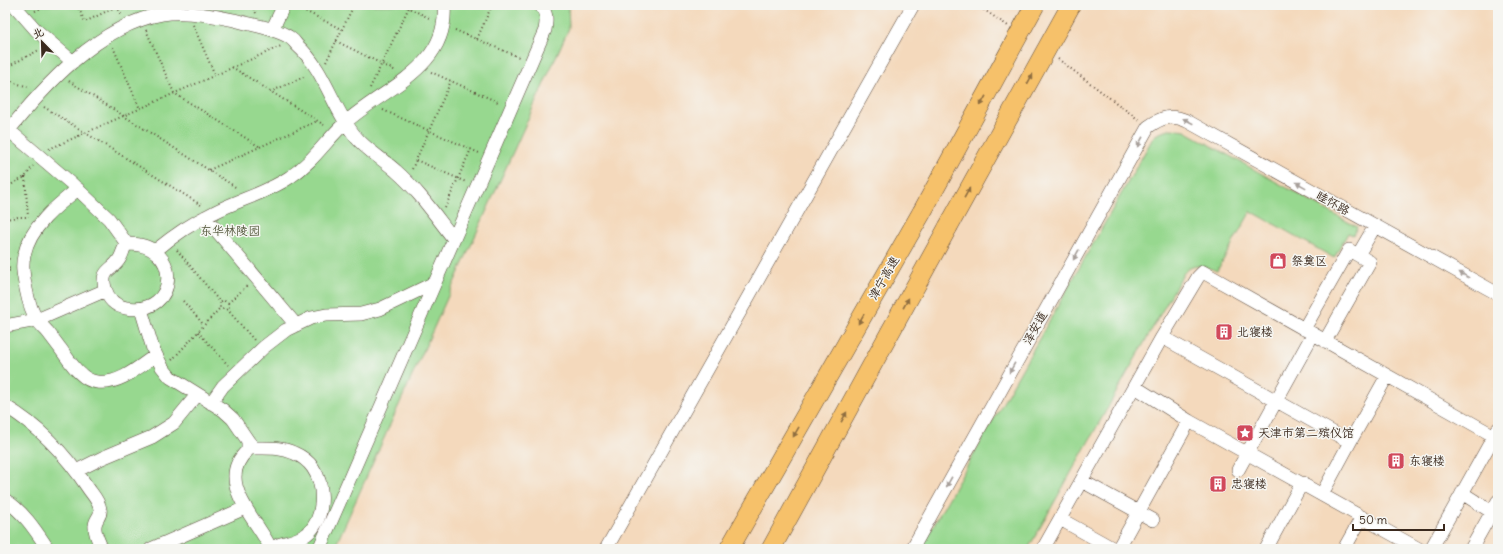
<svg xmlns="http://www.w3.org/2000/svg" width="1503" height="554" viewBox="0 0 1503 554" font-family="Delius,'LXGW WenKai TC',sans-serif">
	<rect width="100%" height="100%" fill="#f6f6f2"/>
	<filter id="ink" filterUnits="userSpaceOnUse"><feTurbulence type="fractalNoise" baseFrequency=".025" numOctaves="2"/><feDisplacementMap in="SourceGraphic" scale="8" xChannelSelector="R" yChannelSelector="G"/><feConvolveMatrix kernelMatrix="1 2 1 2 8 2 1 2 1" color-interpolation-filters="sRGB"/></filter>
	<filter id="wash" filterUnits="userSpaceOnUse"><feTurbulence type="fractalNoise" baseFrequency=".012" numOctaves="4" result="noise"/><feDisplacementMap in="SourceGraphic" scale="16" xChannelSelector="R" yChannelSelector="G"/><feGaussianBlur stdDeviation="0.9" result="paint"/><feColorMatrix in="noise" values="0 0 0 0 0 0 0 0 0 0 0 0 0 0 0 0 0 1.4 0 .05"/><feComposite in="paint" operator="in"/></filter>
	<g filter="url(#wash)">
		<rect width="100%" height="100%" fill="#f4d9bc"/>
		<path fill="#97d88f" stroke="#698156" d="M5,5h563l1,23 -235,521h-329z
			M1173,129l12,2 172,96 -4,8 -5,-2 -14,25 -83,-47 -34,60c-13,-5 -24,-9 -34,3l-155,275h-108l234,-413 5,-3z"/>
	</g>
	<g filter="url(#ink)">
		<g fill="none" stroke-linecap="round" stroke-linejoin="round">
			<g stroke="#574436" stroke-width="14">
				<path id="minor" d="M14,5l22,25 37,32
					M272,30l12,-25
					M5,127l66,56 38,36 18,25
					M5,135c38,-48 94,-110 157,-121 23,-4 50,1 72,6 17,5 39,7 55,17 3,2 6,5 8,8 29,26 35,63 58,91 11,14 28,23 41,35 22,19 39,44 57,67
					M78,189c-22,17 -48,38 -54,67 -3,11 0,22 2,33 2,10 5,22 11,31 3,4 7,8 10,11 5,6 9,12 13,17 9,12 21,33 37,34 22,3 42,-15 59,-27
					M205,217l91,108
					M127,244c56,-2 53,73 -1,64 -11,-2 -18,-9 -21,-20 -5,-19 8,-17 15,-30 3,-5 3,-10 7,-14z
					M155,251c18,-15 37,-28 58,-38 25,-13 54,-20 77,-36 23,-15 37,-38 56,-55 39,-35 103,-54 98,-117
					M1358,255l17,-29
					M141,309l12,40 9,18 8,10 53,33 10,9 15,22v9c-35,31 10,70 23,99
					M5,326l32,-6 69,-30
					M1304,329l45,-79 21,12 -45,79
					M1162,337l188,105
					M1135,387l54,34 230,128
					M211,403l12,-17 41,-39 22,-17 25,-12 15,-3 35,-1 19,-5 54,-26
					M5,406c34,20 61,49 83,82 4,6 11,13 12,21 2,7 -5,10 -5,17 -1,7 4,16 7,23
					M248,441l6,7c14,0 27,-1 40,5 7,3 15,9 19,15 13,19 11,52 -6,66 -8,6 -20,8 -29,11l-3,4
					M1238,470l75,-136
					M76,471l26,-13 50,-21 22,-14 23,-28
					M1082,481l71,39
					M1462,493l30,19
					M1322,494l28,-52 37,-66
					M5,500c19,12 31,31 43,49
					M1060,519l54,30
					M151,549l94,-41
					M319,549l226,-519c2,-11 2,-17 -5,-25
					M606,549l307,-544
					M912,549l236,-422c14,-10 23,-13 39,-6l311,173
					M1043,549l119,-212 36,-60 5,-5 295,166
					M1118,549l71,-128
					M1266,549l36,-66
					M1344,549l18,-32
					M1431,549l67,-120
					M1471,549l27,-48"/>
			</g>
			<g stroke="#574436" stroke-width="20">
				<path id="highway" d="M729,549l193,-337
					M771,549l177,-322"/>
			</g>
			<path stroke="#574436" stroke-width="2" stroke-dasharray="1 3" stroke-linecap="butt" d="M77,5l8,17 34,-17
				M252,5l4,8
				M403,5l28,14
				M977,5l31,21
				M117,6l5,10
				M295,6l46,23
				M35,11l12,-6
				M193,25l22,50
				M146,30l28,63 86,54
				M455,30l66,28
				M477,39l15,-34
				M336,41l60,30
				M113,47l27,62
				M1058,59l81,61
				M326,62l28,-57
				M232,67l92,58
				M5,68l34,-18
				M431,72l69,31
				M5,77l10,6 14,4
				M69,81l168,107
				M370,88l40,-83
				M270,92l36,-16
				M44,107l157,98
				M383,110l96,43
				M49,149l232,-103
				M416,160l50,22
				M412,169l39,-88
				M209,170l108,-49
				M25,177l3,40
				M5,188l20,-11 8,-11
				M445,208l26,-59
				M5,219l13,-2h10
				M177,250l43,52v6l6,2 3,-2v-4l-6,-4 -3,2
				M5,257l6,3
				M5,267l6,2
				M5,272l7,-2
				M183,301l21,24
				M228,303l19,-17
				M227,309l27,31
				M198,332l30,33
				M172,360l48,-52"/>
			<use href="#minor" stroke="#fff" stroke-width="13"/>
			<use href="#highway" stroke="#f6c16b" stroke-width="19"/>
			<g stroke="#574436" stroke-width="20" stroke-linecap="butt">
				<path id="highway-bridge" d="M922,212l113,-207
					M948,227l123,-222"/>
			</g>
			<use href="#highway-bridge" stroke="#f6c16b" stroke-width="19"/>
		</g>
		<defs><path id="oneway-solid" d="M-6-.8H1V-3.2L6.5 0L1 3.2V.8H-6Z"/></defs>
		<g fill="#8f6e41">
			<use href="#oneway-solid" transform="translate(1030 79) rotate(-61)"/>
			<use href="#oneway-solid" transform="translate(983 101) rotate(119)"/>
			<use href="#oneway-solid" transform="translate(967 193) rotate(-61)"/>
			<use href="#oneway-solid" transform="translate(906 303) rotate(-61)"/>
			<use href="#oneway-solid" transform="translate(861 319) rotate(120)"/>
			<use href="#oneway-solid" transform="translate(844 417) rotate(-61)"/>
			<use href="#oneway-solid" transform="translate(796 432) rotate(120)"/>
		</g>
		<g fill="#a79f9a">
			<use href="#oneway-solid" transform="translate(1188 121) rotate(-153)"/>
			<use href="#oneway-solid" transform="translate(1140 142) rotate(119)"/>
			<use href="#oneway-solid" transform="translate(1301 185) rotate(-151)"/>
			<use href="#oneway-solid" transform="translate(1076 255) rotate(119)"/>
			<use href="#oneway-solid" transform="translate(1464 275) rotate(-151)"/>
			<use href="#oneway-solid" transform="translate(1012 368) rotate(119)"/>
			<use href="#oneway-solid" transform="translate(949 482) rotate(119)"/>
		</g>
	</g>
	<defs>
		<g id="shop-square" transform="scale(0.9)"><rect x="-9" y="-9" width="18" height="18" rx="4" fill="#d1495b" stroke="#f6f6f2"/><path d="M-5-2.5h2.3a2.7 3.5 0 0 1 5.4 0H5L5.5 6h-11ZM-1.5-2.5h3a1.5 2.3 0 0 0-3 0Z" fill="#fff"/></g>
		<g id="building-square" transform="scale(0.9)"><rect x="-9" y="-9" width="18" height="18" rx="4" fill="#d1495b" stroke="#f6f6f2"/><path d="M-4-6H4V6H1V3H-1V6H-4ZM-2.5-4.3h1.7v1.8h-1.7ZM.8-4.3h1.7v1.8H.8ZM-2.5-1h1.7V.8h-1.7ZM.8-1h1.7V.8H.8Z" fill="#fff"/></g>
		<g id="sight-square" transform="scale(0.9)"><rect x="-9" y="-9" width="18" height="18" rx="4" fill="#d1495b" stroke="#f6f6f2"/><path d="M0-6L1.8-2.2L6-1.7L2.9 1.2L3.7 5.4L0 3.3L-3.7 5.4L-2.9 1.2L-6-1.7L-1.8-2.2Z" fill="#fff"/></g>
	</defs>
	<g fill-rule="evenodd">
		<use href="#shop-square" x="1278" y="261"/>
		<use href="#building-square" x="1224" y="332"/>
		<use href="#sight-square" x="1245" y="433"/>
		<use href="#building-square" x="1396" y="461"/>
		<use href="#building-square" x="1218" y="484"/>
	</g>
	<g text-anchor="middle" stroke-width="3" stroke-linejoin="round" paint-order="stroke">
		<g font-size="12" fill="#3b2a1e" stroke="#f6f6f2">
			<text transform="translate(1333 203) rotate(29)" y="4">睦怀路</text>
			<text transform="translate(884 278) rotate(-60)" y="4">津宁高速</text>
			<text transform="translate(1035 328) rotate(-61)" y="4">泽安道</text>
		</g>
		<g font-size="12" fill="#52563a" stroke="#f6f6f2">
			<text x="230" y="235">东华林陵园</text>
		</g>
		<g font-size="12" fill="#3b2a1e" stroke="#f6f6f2" text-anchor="start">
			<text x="1291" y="265">祭奠区</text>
			<text x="1237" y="336">北寝楼</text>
			<text x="1258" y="437">天津市第二殡仪馆</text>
			<text x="1409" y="465">东寝楼</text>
			<text x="1231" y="488">忠寝楼</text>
		</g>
	</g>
	<rect width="1503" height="554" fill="none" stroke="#f6f6f2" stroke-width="20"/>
	<g transform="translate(42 42) rotate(337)" stroke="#f6f6f2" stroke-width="3" paint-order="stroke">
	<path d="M0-3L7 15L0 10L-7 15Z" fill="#3b2a1e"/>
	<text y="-6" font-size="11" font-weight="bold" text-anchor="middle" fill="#3b2a1e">北</text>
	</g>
	<path d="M1353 524v6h91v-6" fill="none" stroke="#3b2a1e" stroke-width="2"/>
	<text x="1359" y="524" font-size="12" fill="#3b2a1e" stroke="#f6f6f2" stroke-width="3" paint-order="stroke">50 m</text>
</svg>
